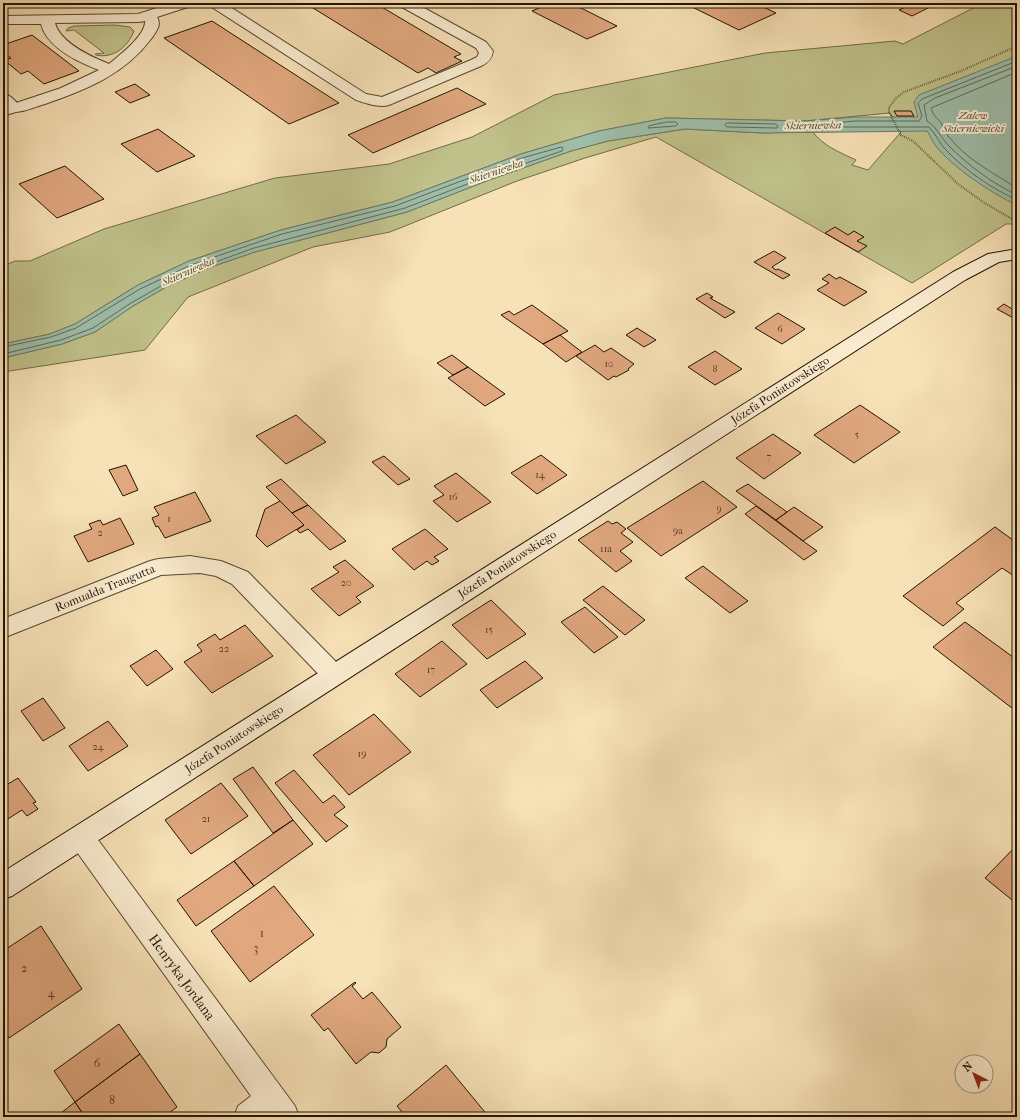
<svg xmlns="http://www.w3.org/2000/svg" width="1020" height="1120" viewBox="0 0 1020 1120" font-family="'IM FELL French Canon',serif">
	<rect width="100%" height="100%" fill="#f7e1b6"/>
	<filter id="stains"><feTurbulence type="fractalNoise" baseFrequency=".005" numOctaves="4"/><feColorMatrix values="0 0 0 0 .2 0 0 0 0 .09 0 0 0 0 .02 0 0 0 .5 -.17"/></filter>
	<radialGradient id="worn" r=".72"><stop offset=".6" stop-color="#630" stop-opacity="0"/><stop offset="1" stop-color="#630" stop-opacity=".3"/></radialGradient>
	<path fill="#c1c28b" stroke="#716b48" d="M983,3h34v221h-11l-94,59 -256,-146 -71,21 -68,23 -127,51 -77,15 -125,50 -43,53 -142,22v-14l59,-14 33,-12 38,-26 35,-20 43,-19 44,-15 152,-40 82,-32 82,-29 37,-10 77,-12 78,4 49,-2c11,15 27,21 44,29l-4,5 16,5 33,-38 -11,-19 -85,8 -139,-3 -67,13 -78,23 -128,48 -112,28 -92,31 -51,24 -63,39 -25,10 -47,10v-78l12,-5h15l74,-32 171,-51 114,-14 83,-27 82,-42 211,-42 130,-12 8,3z
		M115,25l15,2 4,4c-6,16 -21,28 -38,24l-1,-1 9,-1 -30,-23 -8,1 2,-3 6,-2z"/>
	<path fill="#9ebeaa" stroke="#6c7a68" d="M1017,56v149c-26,-12 -65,-38 -82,-60 -3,-4 -5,-10 -8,-14l-164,2 -78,-4 -77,12 -37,10 -82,29 -82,32 -152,40 -44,15 -43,19 -35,20 -38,26 -33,12 -59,14v-14l47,-10 25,-10 63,-39 51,-24 92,-31 112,-28 128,-48 78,-23 67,-13 139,3 50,-4h63l-4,-15 5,-7z"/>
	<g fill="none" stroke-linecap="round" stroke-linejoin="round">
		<path stroke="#606957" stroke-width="1" d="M1017,61l-95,38 -4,4 4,13 -3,5h-64l-22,2 -2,2 2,2h96c7,7 10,16 17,23 20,21 45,38 71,50
			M1017,66l-82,32 -11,7 3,16c10,6 14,17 22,25 20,20 43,37 68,49
			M1017,72l-86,36c3,9 5,8 10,15 3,4 4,9 7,13 18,23 45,37 69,52
			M667,122h9l2,2 -2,2 -28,2 1,-2z
			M727,123l49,1 2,2 -1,2 -50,-1 -2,-2z
			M3,347l48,-10 25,-9 64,-39 51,-24 91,-31 113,-28 127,-48 39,-11 2,1 -1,3 -74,25 -83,32 -151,40 -44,16 -44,19 -35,20 -38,25 -32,12 -58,14"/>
	</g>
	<path fill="#e1a87f" stroke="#211404" d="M305,3h70l86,51 -7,3 8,4 -26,12 -8,-5 -10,5z
		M551,3h20l46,23 -30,13 -55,-28z
		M684,3h71l21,10 -37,17z
		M914,3h15l5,2 -22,11 -13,-6z
		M212,21l127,82 -50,21 -125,-86z
		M32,35l47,36 -35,13 -16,-13 -7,3 -17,-14 7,-2 -8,-6v-7z
		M135,84l15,11 -20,8 -15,-11z
		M457,88l29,16 -113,49 -25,-18z
		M894,111h17l3,5h-17z
		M158,129l37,27 -38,16 -36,-28z
		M65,166l39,33 -47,19 -38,-34z
		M835,227l13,8 6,-4 10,6 -7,4 10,5 -9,6 -33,-19z
		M774,251l12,7 -14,9 4,3 2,-1 12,6 -7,4 -29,-17z
		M829,274l7,5 4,-2 27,15 -23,14 -27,-16 12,-7 -7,-4z
		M707,293l6,4 -3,1 25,14 -10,6 -29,-19z
		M1004,304l13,8v8l-20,-11z
		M532,305l36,26 -25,13 -42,-29 8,-4 5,4z
		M778,313l27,16 -23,15 -27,-16z
		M637,328l19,12 -12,7 -18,-12z
		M560,335l14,11 8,6 -16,10 -23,-18z
		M595,345l9,7 7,-4 23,16 -6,5 1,1 -13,7 -2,-1 -6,4 -32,-24z
		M715,351l27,18 -27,16 -27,-18z
		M452,355l16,12 -15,8 -16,-12z
		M468,367l37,27 -20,12 -37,-28z
		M860,405l40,27 -46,31 -40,-28z
		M296,415l30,27 -40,22 -30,-28z
		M773,434l28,19 -37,26 -28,-21z
		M541,455l26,20 -30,19 -26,-21z
		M384,456l26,23 -12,6 -26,-23z
		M126,465l12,25 -15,6 -14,-26z
		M456,473l35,29 -34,20 -24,-21 11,-6 -10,-9z
		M281,479l27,26 -16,8 -26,-26z
		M703,481l34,26 -76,49 -34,-28z
		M748,484l4,3 35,25 -11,8 -40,-29z
		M195,492l16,29 -46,17 -7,-12 -2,1 -4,-9 7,-3 -5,-8z
		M280,501l24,24 -37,22 -11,-11 9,-27z
		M308,505l38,36 -16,9 -22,-21 -8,4 -3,-3 7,-5 -12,-12z
		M756,506l47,35 14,10 -13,9 -59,-46z
		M794,507l29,20 -20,14 -27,-21z
		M120,518l14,26 -46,18 -14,-26 18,-7 -3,-5 11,-4 3,5z
		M608,521l4,3 5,-2 9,7 -5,4 12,9 -13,9 12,10 -16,11 -38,-32z
		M995,527l22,16v35l-15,-10 -46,35 8,6 -21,17 -40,-30z
		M425,529l23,20 -14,8 5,4 -7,4 -5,-4 -13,9 -22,-21z
		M345,560l29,26 -18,11 5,5 -22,14 -28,-27 28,-17 -6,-5z
		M703,566l45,35 -18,12 -45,-35z
		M603,586l42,34 -20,15 -42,-35z
		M491,600l35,34 -39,25 -35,-34z
		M585,607l33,30 -24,16 -33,-31z
		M965,622l52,38v52l-84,-65z
		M245,625l28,31 -61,37 -28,-31 18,-11 -5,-6 18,-11 5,6z
		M442,641l25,23 -47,33 -25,-23z
		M156,650l17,19 -26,17 -17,-20z
		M525,661l18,17 -46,30 -17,-18z
		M43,698l22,30 -22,13 -22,-30z
		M374,714l37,38 -62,43 -36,-40z
		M108,721l20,25 -40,25 -19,-25z
		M253,767l40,53 -20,13 -40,-54z
		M294,770l29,33 11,-8 11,12 -11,8 14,11 -22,16 -51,-59z
		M18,778l18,24 -3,1 5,6 -11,7 -5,-6 -19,12v-35z
		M221,783l27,33 -57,38 -26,-34z
		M293,820l20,24 -59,42 -20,-25z
		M1017,845v59l-32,-26z
		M234,861l20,25 -58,40 -19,-26z
		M274,886l40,49 -64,47 -39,-51z
		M41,926l41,63 -73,49 -6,-10v-77z
		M355,982l1,1 -4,3 11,13 9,-7 29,35 -14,12 -1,8 -7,6 -8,-1 -15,12 -28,-36 -4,3 -13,-16z
		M119,1024l21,30 -65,48 -21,-31z
		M140,1054l37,53 -13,10h-79l-10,-15z
		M446,1065l43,52h-83l-9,-11z
		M75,1102l10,15h-29z"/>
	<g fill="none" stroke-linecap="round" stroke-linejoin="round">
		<g stroke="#564730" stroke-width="2">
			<path id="lane" d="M3,93c7,2 14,9 18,15l-2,3 -16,5v-8l3,-1 -3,-3z"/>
		</g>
		<g stroke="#564730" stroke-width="2">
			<path id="street" d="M172,3h21l-2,3 -34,11c5,8 -1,15 -6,22 -26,35 -65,51 -106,65 -11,3 -24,10 -35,7l-3,-3 3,-3 51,-17 38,-18c-21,-8 -52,-22 -58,-46h-38v-8l135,-2zM145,21c1,14 -25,34 -36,43 -17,-7 -49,-21 -54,-41l84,-1z
				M208,3h16l142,91 16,3 89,-37 6,-3 2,-4 -3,-5 -76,-42 -2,-3h17l71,39 7,9c-1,8 -5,12 -12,15l-92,39c-11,3 -23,-2 -33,-5l-146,-94z
				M190,556l31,5 27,11 94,96 4,7 -4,7 -8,2 -8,-2 -94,-98 -16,-8 -16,-3 -39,2 -158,63v-19l147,-58 8,-2z
				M81,826l9,3 205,277 4,11h-65l4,-11 13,-10 -179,-251 -4,-8 4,-8z"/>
		</g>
		<g stroke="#211404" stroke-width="2">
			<path id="secondary" d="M1017,249v10l-18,3 -34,18 -953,616 -9,3v-27l950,-600 35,-18z"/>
		</g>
		<path stroke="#211404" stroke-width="2" stroke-dasharray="0.5 1.5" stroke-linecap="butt" d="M1017,46l-56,25 -57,21 -9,7 -6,9v4l12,23 12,6 45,43 25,18 34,20"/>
		<use href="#lane" fill="#faecd0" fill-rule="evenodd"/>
		<use href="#street" fill="#faecd0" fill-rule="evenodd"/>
		<use href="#secondary" fill="#faecd0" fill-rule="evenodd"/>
	</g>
	<g text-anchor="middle" stroke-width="4" stroke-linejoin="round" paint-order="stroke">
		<g font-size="10" fill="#513923">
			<text x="780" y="332">6</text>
			<text x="609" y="367">10</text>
			<text x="715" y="372">8</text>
			<text x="857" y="438">5</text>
			<text x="769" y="460">7</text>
			<text x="540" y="478">14</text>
			<text x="453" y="500">16</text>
			<text x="719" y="512">9</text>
			<text x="169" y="522">1</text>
			<text x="678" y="534">9a</text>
			<text x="100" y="536">2</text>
			<text x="606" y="552">11a</text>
			<text x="346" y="586">20</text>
			<text x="489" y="633">15</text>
			<text x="224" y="652">22</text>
			<text x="431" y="673">17</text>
			<text x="98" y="750">24</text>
			<text x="362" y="757">19</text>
			<text x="206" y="822">21</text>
		</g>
		<g font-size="11" font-style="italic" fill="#4d503e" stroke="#faecd0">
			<text x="973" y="119">Zalew<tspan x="973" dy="13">Skierniewicki</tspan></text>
			<text transform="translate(813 125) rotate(-1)" y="4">Skierniewka</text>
			<text transform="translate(496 171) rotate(-19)" y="4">Skierniewka</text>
			<text transform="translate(188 271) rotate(-24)" y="4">Skierniewka</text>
		</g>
		<g font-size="12" fill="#211404" stroke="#faecd0">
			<text transform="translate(780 390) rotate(-33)" y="4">Józefa Poniatowskiego</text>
			<text transform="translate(507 564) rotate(-33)" y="4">Józefa Poniatowskiego</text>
			<text transform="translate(105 588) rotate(-22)" y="4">Romualda Traugutta</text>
			<text transform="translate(234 739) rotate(-33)" y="4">Józefa Poniatowskiego</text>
		</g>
		<g font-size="12" fill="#513923">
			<text x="262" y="937">1</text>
			<text x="256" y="952">3</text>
			<text x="24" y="972">2</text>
			<text x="51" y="997">4</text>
			<text x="97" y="1067">6</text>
			<text x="112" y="1104">8</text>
		</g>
		<g font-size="14" fill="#211404" stroke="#faecd0">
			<text transform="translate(182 977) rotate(54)" y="5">Henryka Jordana</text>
		</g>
	</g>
	<rect width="1020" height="1120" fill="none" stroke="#f7e1b6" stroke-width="16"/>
	<rect x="4" y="4" width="1012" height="1112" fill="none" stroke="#211404" stroke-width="2"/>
	<rect x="8" y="8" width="1004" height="1104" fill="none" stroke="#211404"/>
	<g transform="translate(974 1074) rotate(318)"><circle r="19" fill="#faecd0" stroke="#a3967e"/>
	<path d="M0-3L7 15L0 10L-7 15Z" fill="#8f2418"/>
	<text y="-6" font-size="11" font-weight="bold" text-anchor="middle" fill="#211404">N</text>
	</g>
	<rect width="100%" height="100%" filter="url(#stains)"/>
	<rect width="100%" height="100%" fill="url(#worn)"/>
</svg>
